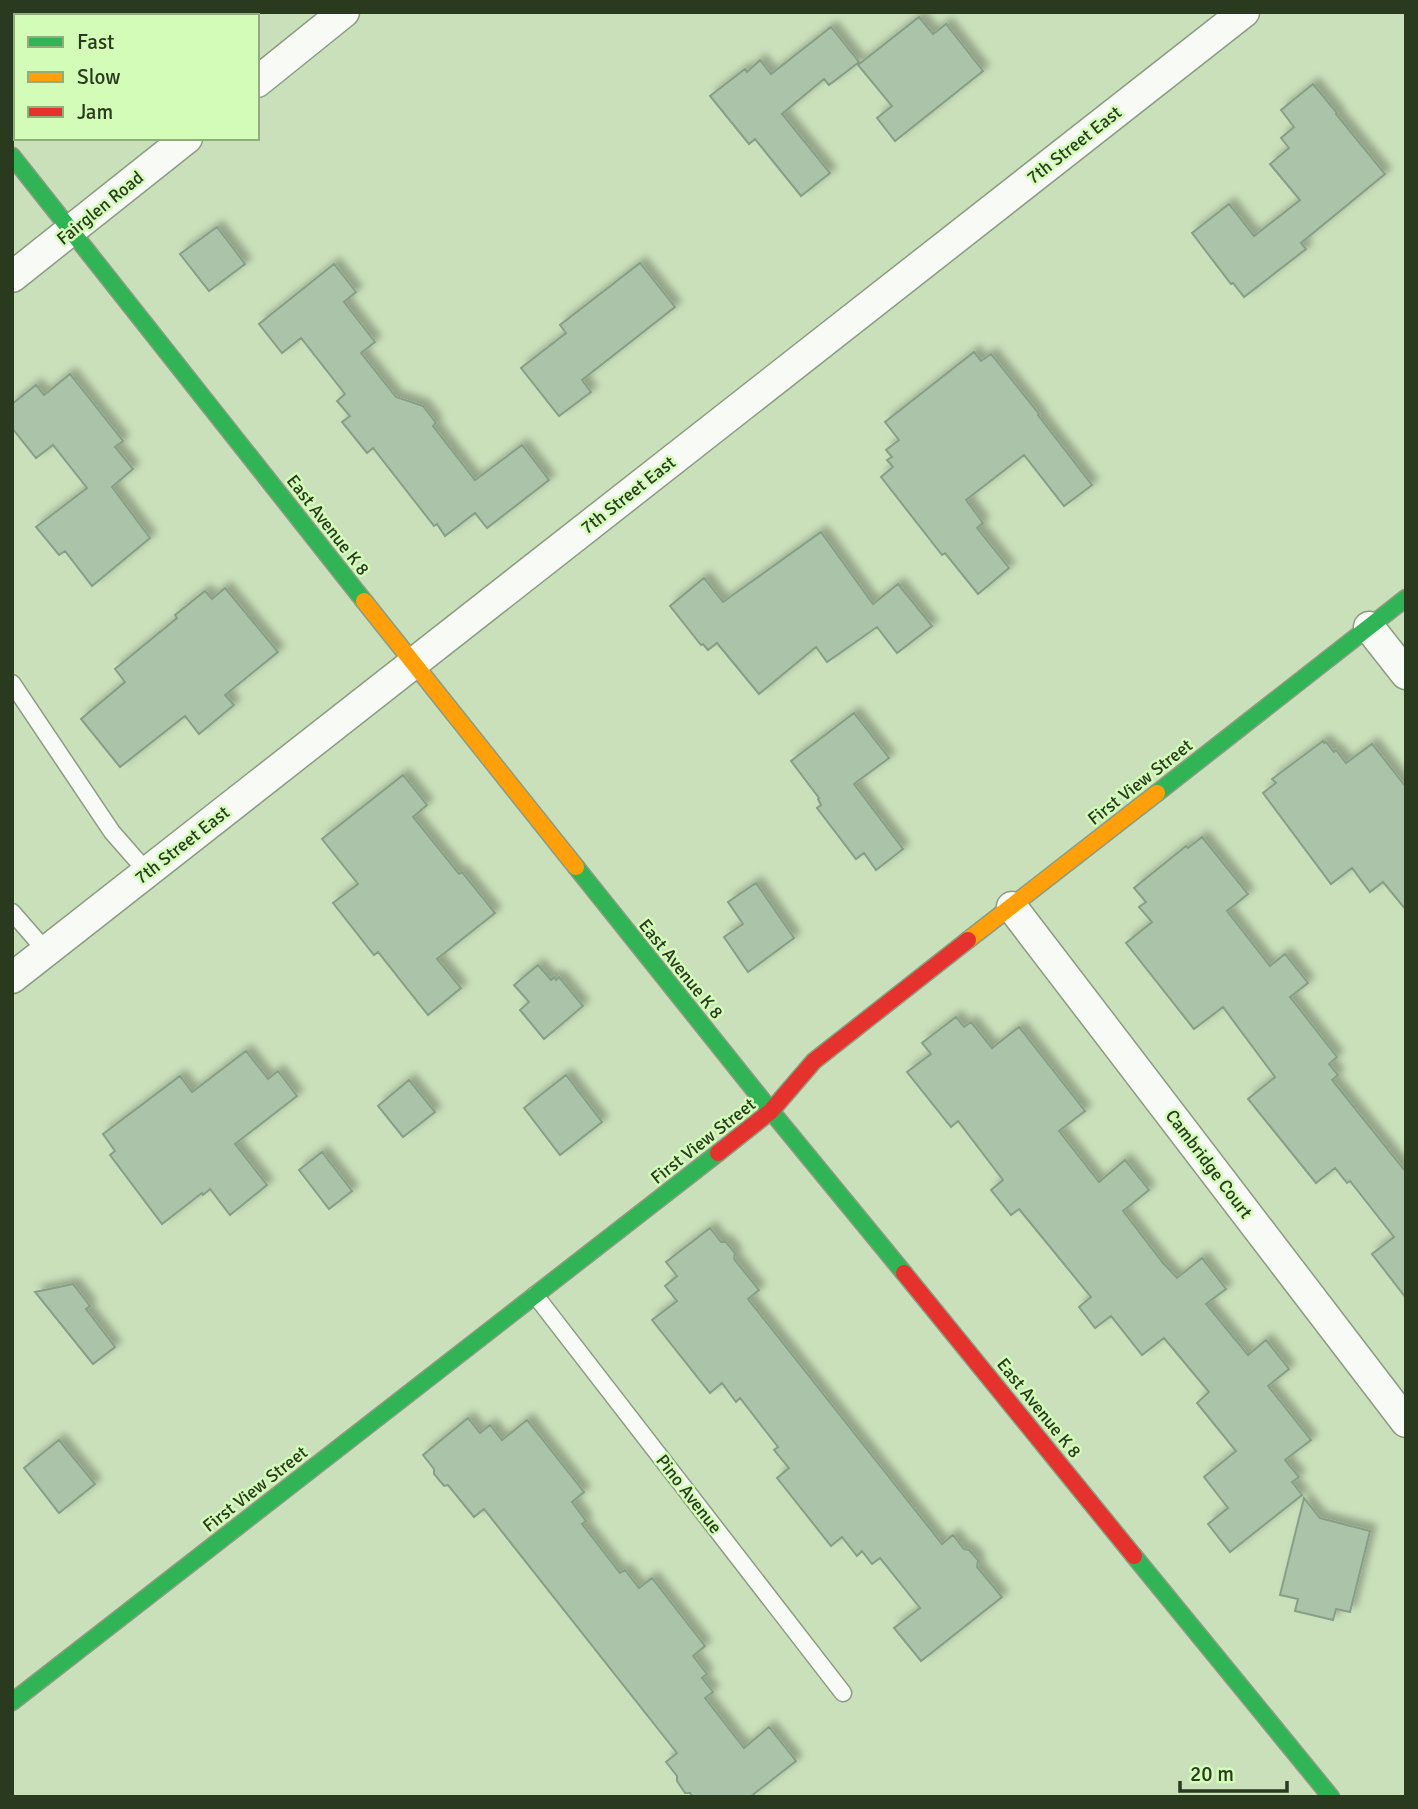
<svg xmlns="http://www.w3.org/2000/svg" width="1418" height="1809" viewBox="0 0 1418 1809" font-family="Signika,sans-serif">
	<defs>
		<filter id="shadow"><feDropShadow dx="6" dy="-6" stdDeviation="3.5" flood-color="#0004"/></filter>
	</defs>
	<rect width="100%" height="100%" fill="#cae0bb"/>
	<path fill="#abc3a9" stroke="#879f86" stroke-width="2" filter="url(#shadow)" d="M919,17l14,17 13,-10 37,47 -88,70 -18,-23 15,-12 -34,-41z
		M831,27l28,35 -30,23 -5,-6 -42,35 48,59 -29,23 -46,-57 -6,5 -39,-48 35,-27 2,3 13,-12 11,14z
		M1313,84l24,29 -1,1 49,60 -84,69 5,6 -62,48 -11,-14 -2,1 -39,-51 37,-29 25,32 46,-36 -30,-36 19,-16 -8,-10 13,-11 -13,-17z
		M217,227l28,37 -36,27 -29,-37z
		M640,263l35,44 -93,73 9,12 -32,24 -38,-48 45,-35 -6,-8z
		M334,264l22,28 -12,10 31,40 -14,11 35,44 27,9 13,17 -3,3 42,54 47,-35 27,35 -62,48 -12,-15 -30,23 -8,-12 -3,2 -61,-78 -6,5 -25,-31 8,-6 -13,-15 8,-7 -44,-56 -19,15 -23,-29z
		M974,352l7,9 10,-7 48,60 -1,1 54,70 -28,21 -40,-51 -58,45 17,23 -6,5 32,40 -31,26 -33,-41 -3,2 -61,-78 12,-10 -6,-7 5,-3 -6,-7 13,-10 -14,-18z
		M70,374l53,67 -8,6 18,22 -21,18 38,51 -58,48 -27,-35 -6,4 -23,-28 51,-39 -34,-43 -17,13 -24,-30v-24l24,-19 8,10z
		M821,532l52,72 25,-20 34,42 -35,27 -20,-26 -50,35 -11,-15 -57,47 -42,-51 -9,7 -5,-6 -2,1 -31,-39 34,-28 19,24z
		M225,588l53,64 -53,43 9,10 -35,29 -14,-18 -65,51 -39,-48 44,-37 -10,-13 62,-51 -2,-3 30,-24 7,8z
		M854,713l35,45 -35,26 49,65 -27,21 -12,-17 -8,6 -39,-51 4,-3 -3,-6 1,-1 -28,-37z
		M1323,741l1,2 2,-1 8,10 2,-2 10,13 26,-19 34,43v123l-23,-28 -13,10 -18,-24 -21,16 -68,-91 13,-10 -4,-4z
		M403,775l24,30 -14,12 46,57 3,-2 33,41 -58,46 24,29 -33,27 -50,-63 -4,3 -41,-52 25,-19 -36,-45z
		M1202,837l46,57 -21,17 43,55 15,-12 23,29 -18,14 47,60 -8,7 9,11 -6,5 74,92v126l-34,-44 22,-17 -44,-56 -3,2 -12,-15 -19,15 -68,-84 27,-22 -52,-70 -29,22 -68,-86 26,-21 -13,-15 7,-5 -12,-14 52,-42 2,2z
		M756,883l38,55 -46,34 -24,-35 19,-13 -15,-22z
		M538,965l13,15 3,-3 2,3 3,-3 24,29 -39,33 -24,-29 9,-8 -15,-17z
		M956,1017l8,10 7,-5 21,26 27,-21 66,84 -26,20 40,51 26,-22 24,30 -26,21 40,52 14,15 25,-20 24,31 -20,15 42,51 18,-15 23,29 -21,17 43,54 -26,20 14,17 -7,5 10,13 -72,57 -22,-28 20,-16 -24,-31 32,-26 -39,-48 12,-11 -45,-54 -22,17 -31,-39 -16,12 -16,-21 12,-10 -72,-88 -8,6 -20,-25 12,-10 -45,-59 -7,6 -44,-55 24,-18 -9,-11z
		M246,1051l22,28 10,-8 19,25 -62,48 32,41 -37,30 -20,-26 -7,6 -1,-2 -40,31 -52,-69 5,-4 -12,-17 77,-58 12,16z
		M566,1075l36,47 -42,33 -36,-47z
		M409,1080l26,32 -32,25 -25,-31z
		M322,1152l30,39 -23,18 -30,-39z
		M710,1228l11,14h5l9,11 -1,6 25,31 -11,9 194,245 11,-9 11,14 5,1 9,10 -1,7 25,30 -81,64 -27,-33 26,-20 -40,-50 -8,6 -10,-13 -5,5 -15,-19 -11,9 -54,-68 12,-10 -15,-18 4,-3 -38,-49 -4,4 -14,-19 -12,10 -58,-73 25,-19 -12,-15 12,-10 -11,-14z
		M73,1284l17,22 -4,3 29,38 -22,17 -58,-72z
		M468,1418l12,15 10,-8 12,15 25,-20 57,72 -12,10 14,19 -4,3 38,49 5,-3 14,18 13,-10 53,68 -12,10 14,18 -5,4 11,14 -8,6 39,50 25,-21 27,34 -46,36h-57l-3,-4h-5l-8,-12v-5l-11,-14 11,-9 -193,-244 -10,8 -26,-32 -4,1 -10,-12v-5l-11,-14z
		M59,1440l36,44 -36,29 -35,-45z
		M1304,1498l16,20 50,13 -20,81 -14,-3 -3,11 -38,-9 3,-12 -18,-4z"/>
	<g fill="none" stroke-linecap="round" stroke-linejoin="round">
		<g stroke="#8b9c80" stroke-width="19">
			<path id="lane" d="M12,683l100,149 35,40
				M12,912l34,39
				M535,1295l308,398"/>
		</g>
		<g stroke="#8b9c80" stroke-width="33">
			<path id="street" d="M257,82l87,-70
				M12,277l175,-139
				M1369,627l37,47
				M1012,907l394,515
				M12,978l1232,-966"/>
		</g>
		<g stroke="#8b9c80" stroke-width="19">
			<path id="fast" d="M12,156l352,445
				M1157,793l249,-195
				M576,867l195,244 133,162
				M1134,1556l197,241
				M12,1702l706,-549"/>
		</g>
		<g stroke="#8b9c80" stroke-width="19">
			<path id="slow" d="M364,601l212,266
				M968,940l189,-147"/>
		</g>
		<g stroke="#8b9c80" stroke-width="19">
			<path id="jam" d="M718,1153l53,-42 43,-50 154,-121
				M904,1273l230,283"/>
		</g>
		<use href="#lane" stroke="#f7faf5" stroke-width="16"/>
		<use href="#street" stroke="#f7faf5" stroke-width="30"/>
		<use href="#fast" stroke="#30b455" stroke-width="16"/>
		<use href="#slow" stroke="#ff9f0a" stroke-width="16"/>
		<use href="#jam" stroke="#e5322d" stroke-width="16"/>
	</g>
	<g text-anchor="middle" stroke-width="5" stroke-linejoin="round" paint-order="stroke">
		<g font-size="18" fill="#2a3a1f" stroke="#d3fcb9">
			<text transform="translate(1074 145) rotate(-38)" y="6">7th Street East</text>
			<text transform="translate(100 208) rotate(-39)" y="6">Fairglen Road</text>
			<text transform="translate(628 495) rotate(-38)" y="6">7th Street East</text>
			<text transform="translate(328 525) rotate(52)" y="6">East Avenue K 8</text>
			<text transform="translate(1140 782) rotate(-38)" y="6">First View Street</text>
			<text transform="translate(182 845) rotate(-38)" y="6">7th Street East</text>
			<text transform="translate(681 969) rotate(51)" y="6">East Avenue K 8</text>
			<text transform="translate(703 1141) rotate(-38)" y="6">First View Street</text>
			<text transform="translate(1209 1164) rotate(53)" y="6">Cambridge Court</text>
			<text transform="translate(1039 1408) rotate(51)" y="6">East Avenue K 8</text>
			<text transform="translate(255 1489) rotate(-38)" y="6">First View Street</text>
			<text transform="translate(689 1494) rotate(52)" y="6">Pino Avenue</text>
		</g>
	</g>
	<rect width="1418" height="1809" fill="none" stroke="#2a3a1f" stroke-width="28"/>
	<rect x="14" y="14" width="245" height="126" fill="#d3fcb9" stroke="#8fae7b" stroke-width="2"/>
	<rect x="28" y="37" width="35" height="10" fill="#30b455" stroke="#8fae7b" stroke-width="2"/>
	<text x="77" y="49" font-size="21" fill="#2a3a1f">Fast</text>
	<rect x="28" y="72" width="35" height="10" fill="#ff9f0a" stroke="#8fae7b" stroke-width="2"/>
	<text x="77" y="84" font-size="21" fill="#2a3a1f">Slow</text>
	<rect x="28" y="107" width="35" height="10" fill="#e5322d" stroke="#8fae7b" stroke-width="2"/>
	<text x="77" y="119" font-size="21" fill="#2a3a1f">Jam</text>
	<path d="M1180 1781v10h107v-10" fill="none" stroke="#2a3a1f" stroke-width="3.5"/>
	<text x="1190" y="1781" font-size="21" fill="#2a3a1f" stroke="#d3fcb9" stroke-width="5" paint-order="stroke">20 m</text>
</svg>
